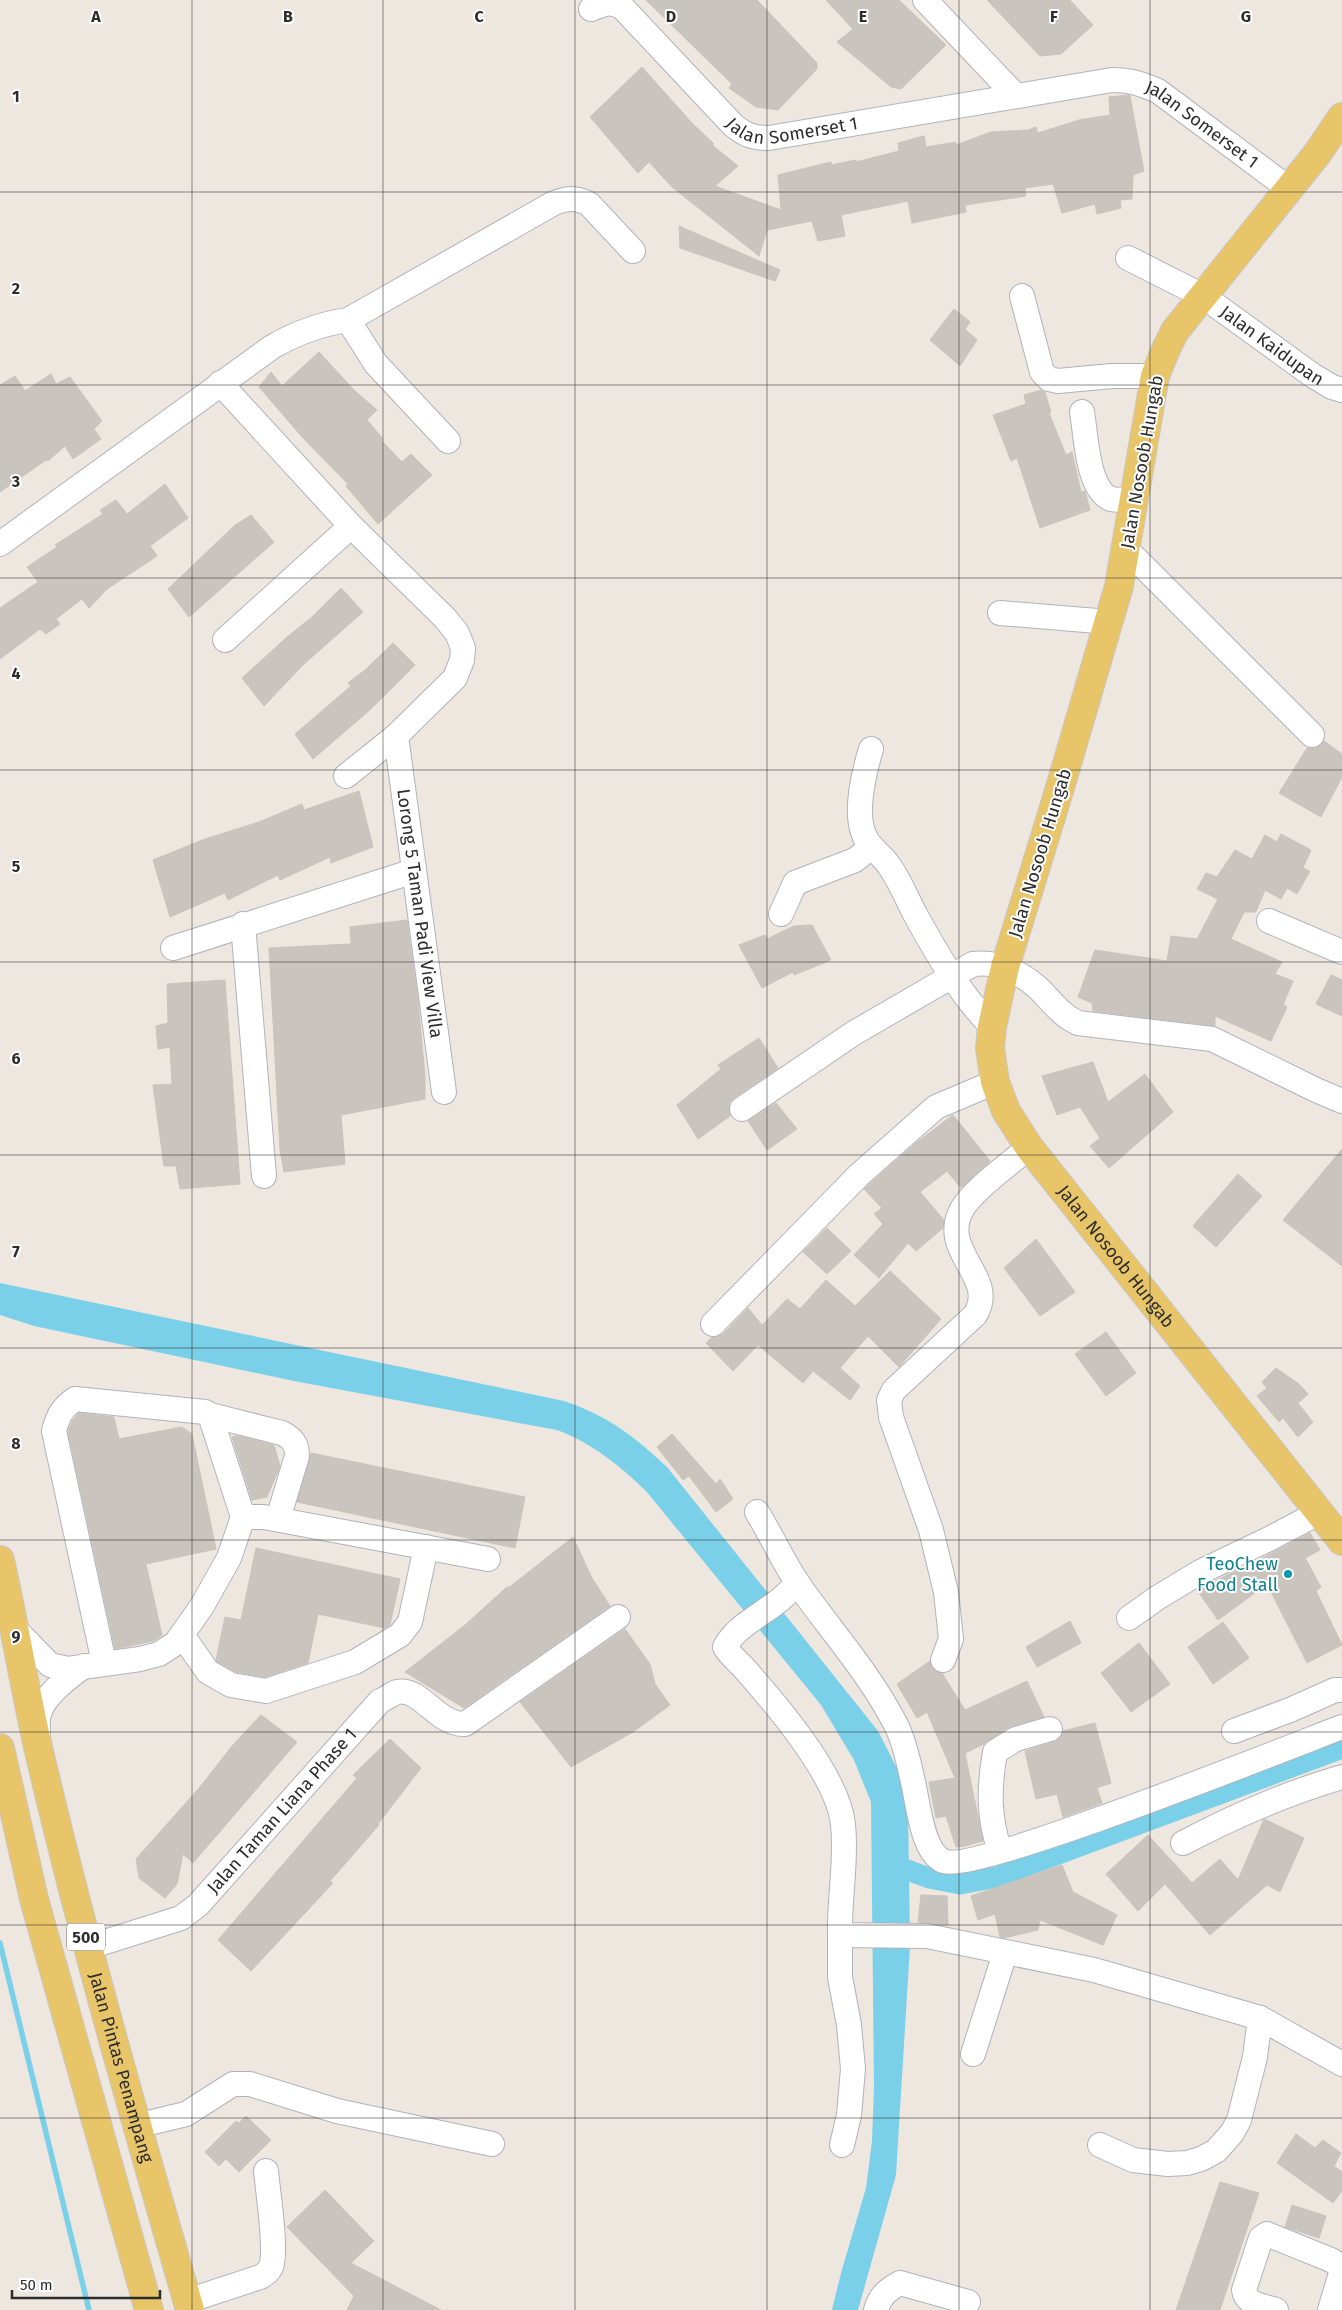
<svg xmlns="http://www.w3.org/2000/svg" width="1342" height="2310" viewBox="0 0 1342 2310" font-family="'Fira Sans',sans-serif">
	<rect width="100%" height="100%" fill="#ede7e0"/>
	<path fill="#7ad0e8" d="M0,1283l564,118c44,15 70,35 103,66l211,264 24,47 6,27 2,141 -14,229 -38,135h-26l9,-37 25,-85 6,-47 2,-54 -3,-285 -17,-42 -33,-55 -175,-214c-27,-26 -54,-48 -89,-61l-258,-48 -265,-56 -34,-11z"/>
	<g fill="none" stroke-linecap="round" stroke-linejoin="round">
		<path stroke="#7ad0e8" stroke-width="5.5" d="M0,1943l89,367"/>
		<path stroke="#7ad0e8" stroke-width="21" d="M891,1864l38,14 31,6 37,-7 345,-129"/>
	</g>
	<path fill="#c9c5be" stroke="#c9c3b9" d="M646,0h111l60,63v6l-39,41 -22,-3 -27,-19 3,-4z
		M826,0h73l47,45 -45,44 -10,-2 -54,-45 16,-13z
		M987,0h83l23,25 -32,29 -21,2z
		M642,67l49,55 23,22 -2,1 26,21 -23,20 66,24 -3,-35 53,-13v3l25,-5v2l43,-11 -1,-8 26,-7 2,11 30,-5v3l35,-13 37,-2 8,-3 2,6 41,-13 31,-5 -1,-18 19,-2 2,1 14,75 -11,4 -1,24 -12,1 1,8 -24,6 -2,-10 -33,9 -9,-29 -28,4 1,8 -61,9 1,7 -54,11 -4,-22 -67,14 4,21 -27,5 -6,-20 -45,9 -8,26 -87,-69 -23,-25 -11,11 -48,-56z
		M679,226l101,44 -5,11 -95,-33z
		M954,309l16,13 -5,7 12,11 -17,26 -30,-26z
		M319,352l35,38 23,20 -10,10 16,19 -2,1 21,22 9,-8 21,21 -54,49 -32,-38 2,-2 -45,-46 -44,-51 12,-15 11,14z
		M51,374l5,10 14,-7 32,44 -8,8 7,10 -28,20 -8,-13 -17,15 -2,-1 -46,32v-107l15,-9 10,15z
		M1041,390l4,2 6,20 -2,1 17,42 6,-3 9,40 4,-1 5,19 -50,18 -23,-70 -6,3 -18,-46 33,-11 -2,-9z
		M165,484l23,34 -38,28 7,10 -50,33 -18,19 -7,-9 -26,20 4,5 -14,10 -6,-5 -40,30v-51l38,-26 -11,-15 30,-20 -2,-2 48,-31 -3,-4 16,-10 11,14z
		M251,515l23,27 -85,75 -21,-28 66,-63z
		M341,588l22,24 -59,52 -40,42 -22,-28 44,-40 27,-22z
		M393,643l22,22 -43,43 -59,51 -18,-25 56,-48 -3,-3 17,-13z
		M1324,741l18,13v23l-21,40 -42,-24 28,-45h9z
		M359,791l14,56 -42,16 -1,-6 -50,23 -2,-5 -50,25 -3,-7 -55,24 -17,-57 52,-21 54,-17 43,-18 2,6z
		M1281,834l30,16 -8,18 7,3 -13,23 -10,-6 -6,11 -16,-9 -9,22h-12l-13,27 51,23 -7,12 18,7 -10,24 4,2 -16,34 -56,-25v10l-122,-15 -1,-8 -14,-6 17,-47 72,11 4,-25 26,3 21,-40 -21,-10 9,-16 11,4 18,-27 17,9 13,-24 12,7z
		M407,920l11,81 7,75v23l-84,16 4,49 -61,8 -4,-22 -11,-202 82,-4 -1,-17z
		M812,925l19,35 -37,15 -1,-3 -31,16 -23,-43 26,-10 2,4 27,-13z
		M1331,975l11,5v36l-26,-12z
		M225,980l15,204 -60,5 -4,-23h-12l-11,-81 19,-1 -2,-37 -12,2 -2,-23 12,-3 -1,-39z
		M759,1038l19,30 -44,30 -5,5 1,13 -32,23 -21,-34 44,-36 -3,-4z
		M1093,1062l15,40 37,-28 28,38 -64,56 -19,-22 10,-8 -20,-31 -23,8 -15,-39z
		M776,1103l21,26 -30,21 -19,-29z
		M953,1115l37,46 -29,27 -14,-17 -27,21 24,28 -1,8 -27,23 -8,-8 -29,35 -25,-23 29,-31 -9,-10 8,-6 -18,-19 52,-46z
		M1342,1149v117l-59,-46z
		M1238,1174l24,22 -46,51 -23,-21z
		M827,1228l24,23 -24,23 -24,-22z
		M1036,1239l39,53 -35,24 -36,-48z
		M890,1271l51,48 -42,48 -31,-31 -28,32 20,18 -10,14 -37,-29 -10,12 -45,-38 -25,26 -27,-28 6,-6 11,-3 25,-26 14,17 25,-26 13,10 26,-29 29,26z
		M1106,1332l30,41 -30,23 -31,-42z
		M1276,1368l23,16 9,10 -10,9 15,19 -15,15 -15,-19 -4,4 -22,-26 10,-8 -5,-6z
		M79,1413l35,4 5,22 63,-12 10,7 24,115 -70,15 16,71 -9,6 -38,8 -47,-218 5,-11z
		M672,1434l44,50 4,-5 13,20 -17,13 -27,-36 -6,4 -26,-33z
		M237,1436l37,9 6,21 -13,31 -15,3 -20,-63z
		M311,1453l214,44 -10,51 -218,-46z
		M1310,1533l10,17 -15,8 16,29 -5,4 26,54 -35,18 -40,-79 -49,36 -21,-30 40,-20 1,1z
		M573,1537l19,41 18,28 -146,102 -59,-36 60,-47 43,-39 -1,3z
		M256,1548l144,31 -10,46 -5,3 -67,-14 -10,49 -43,14 -29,-5 -19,-10 -1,-2 9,-43 16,3z
		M1070,1621l11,22 -44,24 -11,-20z
		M1223,1622l26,36 -36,26 -25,-37z
		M625,1629l25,35 5,20 15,21 -37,27 -62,35 -51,-65z
		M1139,1643l31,41 -39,28 -30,-39z
		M930,1661l3,8 9,4 23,37 62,-29 17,36 -35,10 -25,17 -19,9 18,88 -18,5 -9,1 -10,-31 -10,2 -7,-36 26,-4 -28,-66 -10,6 -20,-34z
		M261,1715l36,27 -104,121 -10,-9 -6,30 -12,14 -26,-20 -3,-19 64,-72 32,-41z
		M1095,1723l16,60 -14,5 5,15 -39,14 -6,-23 -21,5 -11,-48 29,-9 6,-4 3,-7z
		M390,1739l31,29 -43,56 1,1 -49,56 3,2 -82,88 -33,-31 139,-162 -4,-3z
		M1264,1819l40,19 -24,54 -13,-7 -57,50 -45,-51 -27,27 -32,-37 42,-39 44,48 28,-24 18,21z
		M1062,1865l11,27 44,23 -14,30 -63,-25 -2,10 -34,8 -4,-1 -5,-23 -17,6 -7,-24z
		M921,1895l26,1 1,29 -30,-3z
		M246,2116l25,24 -32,32 -13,-13 -7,7 -14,-14 31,-31 3,2z
		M1296,2134l19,14 8,-8 18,13 -7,13 8,6v19l-9,12 -56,-40z
		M1220,2182l39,11 -39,117h-44z
		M325,2190l49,51 -23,22 90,47h-94l7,-14 -67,-69z
		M1292,2205l34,11 -7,22 -34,-11z"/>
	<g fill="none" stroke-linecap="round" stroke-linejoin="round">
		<g stroke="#b0b3bc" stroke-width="26">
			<g id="minor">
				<path d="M925,0l91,96"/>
				<path id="s1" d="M591,9c13,-5 20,-9 32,-1l110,117c12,10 20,13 36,13l343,-58c18,0 30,4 46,11l130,97"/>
				<path id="s2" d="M1128,258l75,38 109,79 20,12 10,3"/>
				<path d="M1022,296l20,76 7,7 9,2 54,-5h43"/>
				<path d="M348,320l28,44 72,77"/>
				<path d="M220,383l131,143 94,92 12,15 6,15 -1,12 -7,18 -59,58 -50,40"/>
				<path d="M1082,412c4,22 5,78 29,87 9,2 15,0 24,-1"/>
				<path d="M0,544l272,-197c24,-14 48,-23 76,-27l206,-117c14,-5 21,-6 35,1l44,47"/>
				<path d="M1126,549l186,186"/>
				<path d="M1000,613l109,9"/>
				<path d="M225,640l126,-114"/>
				<path id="s3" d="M396,736l48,356"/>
				<path d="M871,749c-6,20 -14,54 -10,75 4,24 18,26 29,43 10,14 17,32 25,47 22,40 45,80 77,113"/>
				<path d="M781,914l14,-31 60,-23 15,-12"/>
				<path d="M1269,921l73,31"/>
				<path d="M243,924l21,252"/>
				<path d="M173,948l241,-77"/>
				<path d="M742,1109l112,-76 119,-69c25,-3 45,7 64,23 14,13 23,28 41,36l134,16 104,51 26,11"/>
				<path d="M713,1324l146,-149 77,-68 59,-25"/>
				<path d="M210,1415l72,18c11,6 15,11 15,23l-19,63"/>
				<path d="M757,1512c14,23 26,49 41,72 33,47 73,91 99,143 8,16 12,37 16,55 5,20 9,70 30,79 30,13 349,-115 399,-134"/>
				<path d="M243,1517h21l224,42"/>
				<path d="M798,1583c-6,5 -11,11 -17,16 -19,16 -44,26 -56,48 5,8 11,13 18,20 32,36 96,110 100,158 4,37 -4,73 -3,110l87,1 167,34 166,48 82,46"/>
				<path d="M1129,1618l28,-20 43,-26 69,-33 51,-27"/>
				<path d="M16,1630l34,35 18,4 72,-10 19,-5 17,-11 26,-37 27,-48 14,-41 -33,-102 -5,-3 -130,-13c-13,9 -17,17 -21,32l50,232"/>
				<path d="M182,1635l26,37 23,13 35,6 89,-29 45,-27 10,-13 16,-75"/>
				<path d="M943,1660l8,-21 -5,-47 -15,-62 -40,-113 -2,-17 5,-10 81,-75c24,-38 -37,-63 -13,-106 12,-20 49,-46 67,-62"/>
				<path d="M1234,1731l56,-21 45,-20h7"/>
				<path d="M38,1738c0,-7 -1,-17 1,-24 6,-20 29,-36 45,-48"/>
				<path d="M1183,1843c53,-28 101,-49 159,-66"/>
				<path d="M1000,1851c-12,-34 -11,-64 -5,-99l21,-13 34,-10"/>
				<path d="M840,1935v42l9,48 4,44 -4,46 -7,30"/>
				<path id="s4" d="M89,1947l92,-29 17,-13 182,-204c5,-2 12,-7 17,-9 24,-5 40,33 68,32l153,-107"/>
				<path d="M973,2054l32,-101"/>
				<path d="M136,2126l50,-12 47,-30h17l87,27 155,33"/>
				<path d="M1100,2145l33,15 35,4 19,-1 14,-4 15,-8 16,-18 7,-13 16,-63 5,-39"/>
				<path d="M187,2301l73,-24c6,-3 11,-7 12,-14 4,-20 -4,-70 -6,-92"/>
				<path d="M876,2310c4,-14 11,-20 24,-27l68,19"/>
				<path d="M1276,2310c-12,-4 -30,-5 -32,-20l17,-52 6,-4 64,26 11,7"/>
				<path d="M1330,2310l12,-40"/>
			</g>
		</g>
		<g stroke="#c8c8c8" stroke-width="30">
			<g id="major">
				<path id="s5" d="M1342,117l-25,37 -142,177 -9,18 -11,27 -36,210 -60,205 -54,176 -13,60 -2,21 5,34 11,29 23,36 313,394"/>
				<path id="s6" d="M0,1560c14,62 24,125 38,187 44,189 98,376 152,563"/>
				<path d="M0,1748l34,151 115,411"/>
			</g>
		</g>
		<use href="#minor" stroke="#fff" stroke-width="24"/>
		<use href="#major" stroke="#e9c569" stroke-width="28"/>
	</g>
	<path fill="none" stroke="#2d2d2d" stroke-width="1" stroke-opacity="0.55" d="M192,0v2310M383,0v2310M575,0v2310M767,0v2310M959,0v2310M1150,0v2310M0,192h1342M0,385h1342M0,578h1342M0,770h1342M0,962h1342M0,1155h1342M0,1348h1342M0,1540h1342M0,1732h1342M0,1925h1342M0,2118h1342"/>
	<circle fill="#0f9aa8" stroke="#fff" stroke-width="2" cx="1288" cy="1574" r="5"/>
	<g text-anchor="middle" stroke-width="4" stroke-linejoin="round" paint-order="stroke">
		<rect fill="#fff" stroke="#6c6c6c" stroke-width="1" x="67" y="1923.5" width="38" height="27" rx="4"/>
		<g font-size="16" font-weight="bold" fill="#2d2d2d">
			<text x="86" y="1943">500</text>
		</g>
		<g font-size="18" fill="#2d2d2d" stroke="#fff">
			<text dy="6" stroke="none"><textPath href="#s1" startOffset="256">Jalan Somerset 1</textPath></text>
			<text dy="6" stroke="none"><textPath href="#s1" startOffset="684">Jalan Somerset 1</textPath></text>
			<text dy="6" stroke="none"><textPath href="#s2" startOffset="169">Jalan Kaidupan</textPath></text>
			<text transform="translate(1142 462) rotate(-80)" y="6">Jalan Nosoob Hungab</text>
			<text transform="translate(1040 853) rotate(-73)" y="6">Jalan Nosoob Hungab</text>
			<text dy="6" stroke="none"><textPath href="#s3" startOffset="179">Lorong 5 Taman Padi View Villa</textPath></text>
			<text dy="6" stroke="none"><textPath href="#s5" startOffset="1262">Jalan Nosoob Hungab</textPath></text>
			<text dy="6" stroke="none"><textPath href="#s4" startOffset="244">Jalan Taman Liana Phase 1</textPath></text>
			<text dy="6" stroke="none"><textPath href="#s6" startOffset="522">Jalan Pintas Penampang</textPath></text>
		</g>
		<g font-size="18" fill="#0d838f" stroke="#fff" text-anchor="end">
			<text x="1278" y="1570">TeoChew<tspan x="1278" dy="21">Food Stall</tspan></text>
		</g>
	</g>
	<g font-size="16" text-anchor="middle" font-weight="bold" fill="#2d2d2d" stroke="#fff" stroke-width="4" stroke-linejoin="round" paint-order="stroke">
		<text x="96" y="22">A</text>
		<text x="288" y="22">B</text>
		<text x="479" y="22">C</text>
		<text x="671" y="22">D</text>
		<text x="863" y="22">E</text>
		<text x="1054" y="22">F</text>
		<text x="1246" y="22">G</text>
		<text x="16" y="102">1</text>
		<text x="16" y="294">2</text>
		<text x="16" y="487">3</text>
		<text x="16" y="679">4</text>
		<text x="16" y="872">5</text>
		<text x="16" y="1064">6</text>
		<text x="16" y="1257">7</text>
		<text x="16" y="1449">8</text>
		<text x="16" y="1642">9</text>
	</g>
	<path d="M12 2290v8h148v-8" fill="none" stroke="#2d2d2d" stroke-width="2.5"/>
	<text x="20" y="2290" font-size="15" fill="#2d2d2d" stroke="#ffffff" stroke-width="4" paint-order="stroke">50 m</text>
</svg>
